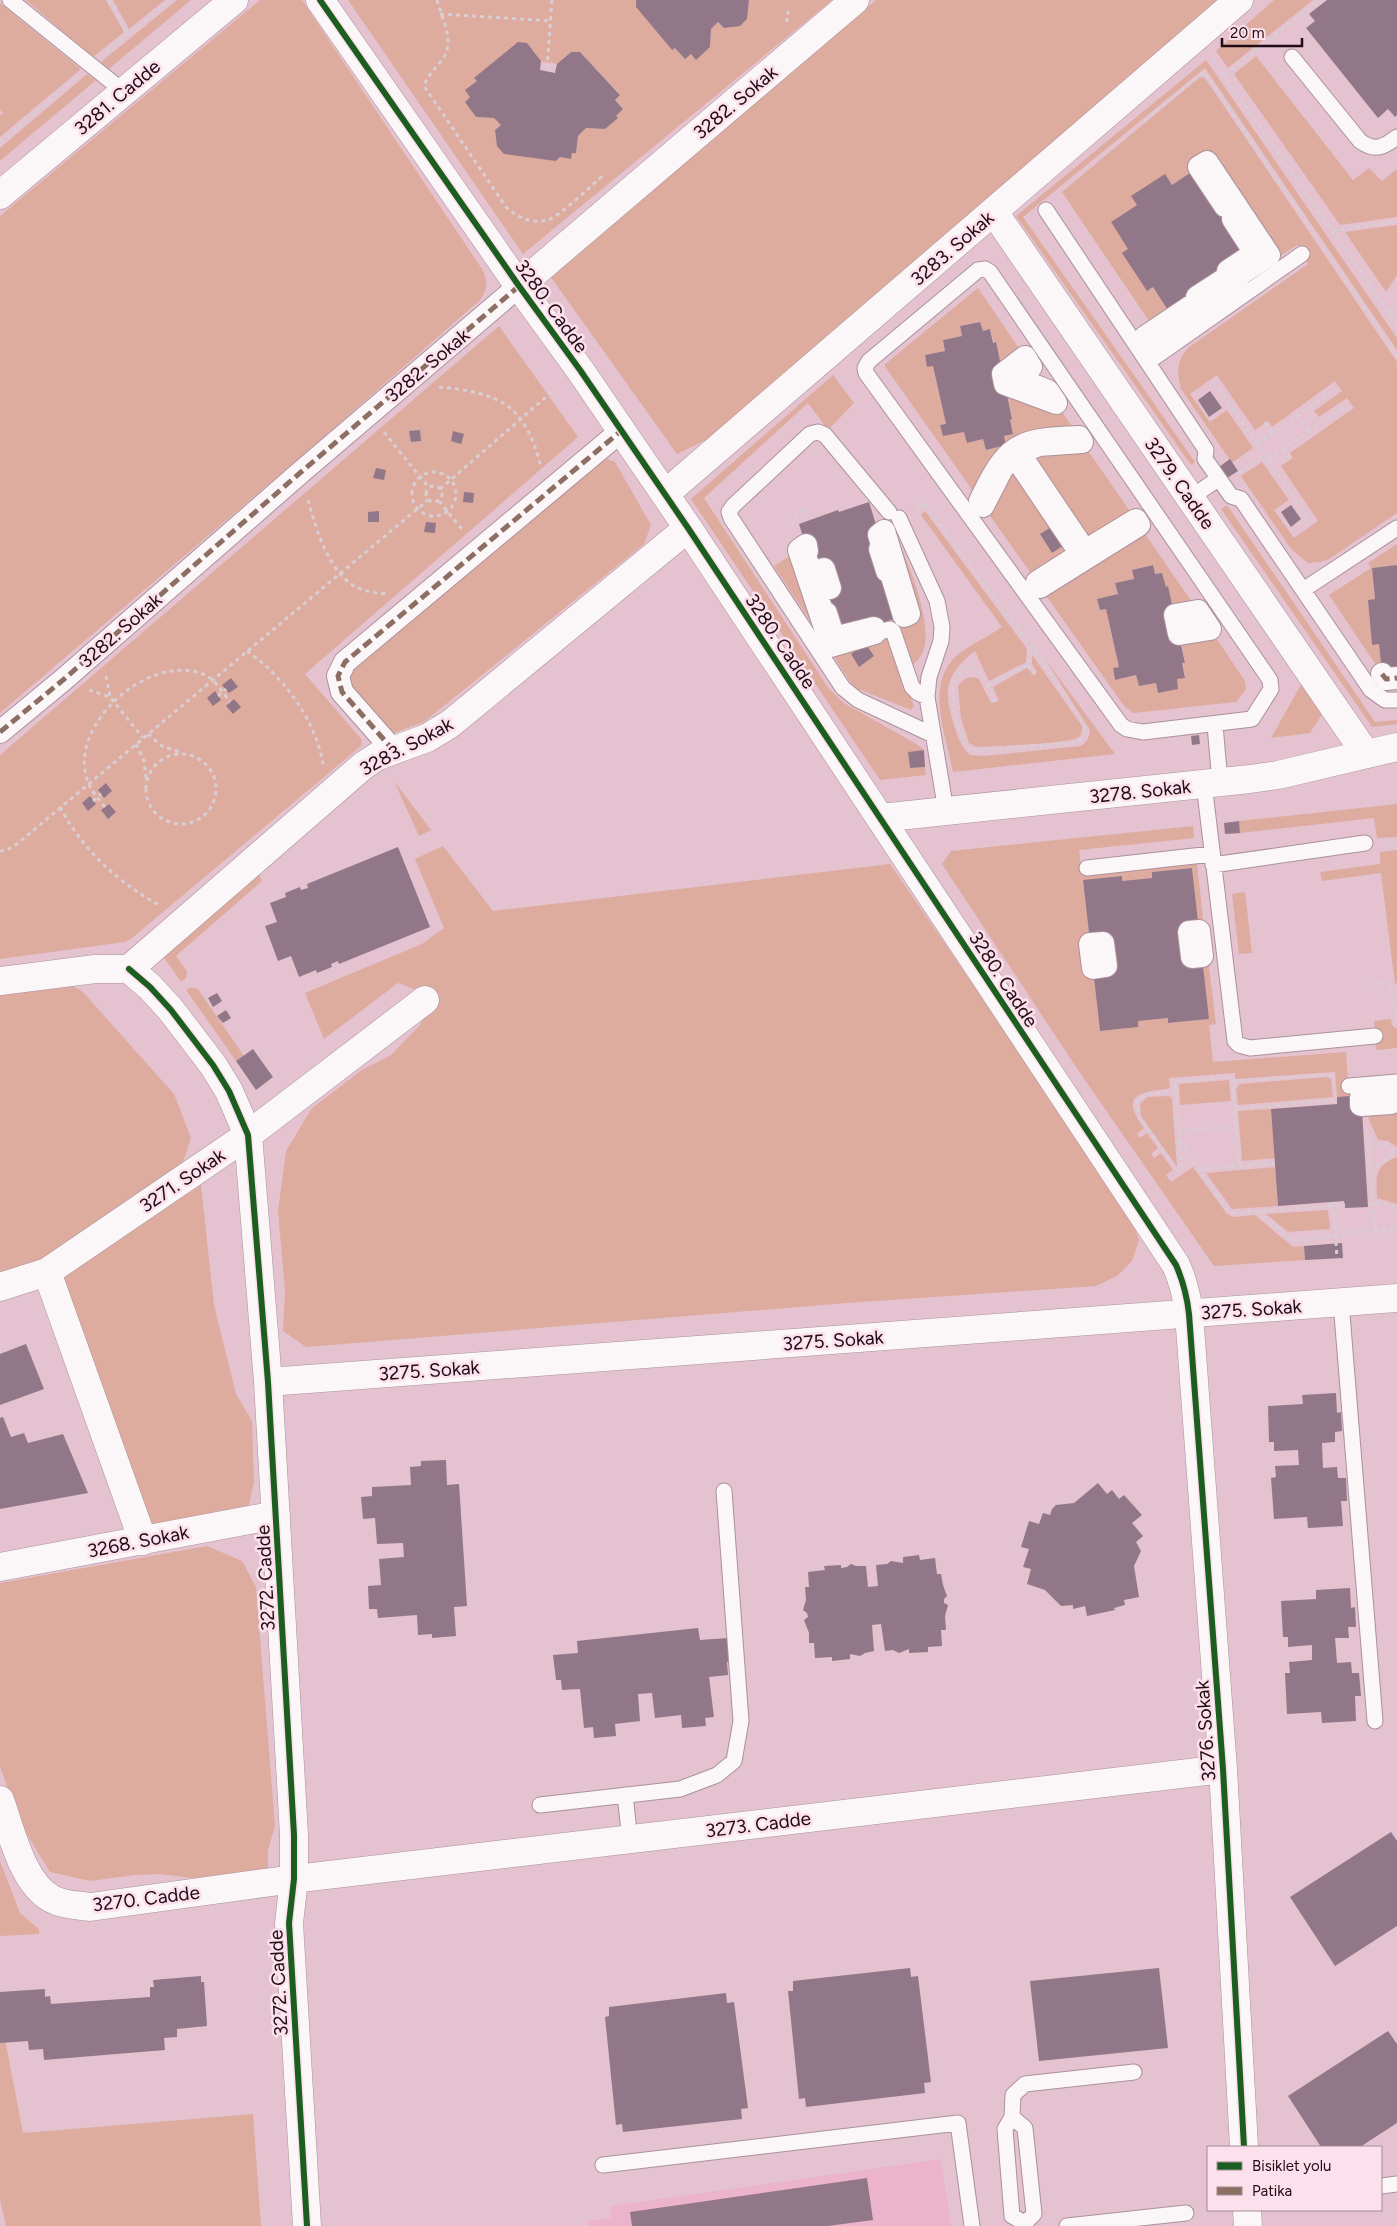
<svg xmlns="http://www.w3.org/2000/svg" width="1397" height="2226" viewBox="0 0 1397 2226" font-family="Figtree,sans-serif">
	<rect width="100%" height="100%" fill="#e4c2d0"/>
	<path fill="#ebb4cb" d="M941,2159l10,67h-363v-5l23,-3 -1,-12z"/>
	<path fill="#deac9e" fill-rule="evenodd" d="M26,0h80l18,32 -31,25z
		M113,0h52l-36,29z
		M177,0h14l-82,69 -8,-7z
		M260,0h42l180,269c6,12 6,21 -2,31l-162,142 -318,271v-497z
		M348,0h288v7l36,43 3,-2 16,6 5,5 14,-12 1,-18 7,-7 6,6c22,-3 23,-6 25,-28h83l-309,254zM527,43l14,18 16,3 14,-12h9l40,42 -5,6 8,9 -7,7 1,2 -12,11 -19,-1 -8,8 -2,17h-4l-1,6 -11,-2 -4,4 -61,-31 6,-5 -7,-7 -18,-1 -11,-15 5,-5 7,-16 -3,-3z
		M876,0h342l-506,437 -35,17 -127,-178z
		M1274,0h39l-85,68 -12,-17z
		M0,3l81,66 -81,68v-22l3,-2 -3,-3z
		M1256,56l97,124 16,-12 13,13 15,-12v48l-57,8 -106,-151z
		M1206,60l191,278v12l-192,-282 -182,149 172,245 -4,3 -175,-249z
		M87,74l9,6 -96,81v-13z
		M1200,77l5,1 192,284v151l-68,46 -9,3 -12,1 -17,-14 -50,-73 21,-14 27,38 -15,10 20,28 24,-17 -37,-55 12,-8 -3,-5 64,-45 -7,-10 -28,19 -5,-6 28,-20 -7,-10 -63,46 -4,-6 -13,9 -38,-55 -27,19 20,28 17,-12 26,38 -21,15 -51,-74c-4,-16 -5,-28 7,-41l120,-84 -11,-19 -60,40 -30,-123 -35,23 -7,-11 -28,31 -26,17 58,90 -14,18 -93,-138z
		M1397,225v50l-11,17 -41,-60z
		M978,288l47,69 -22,17 -13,-45 -7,2 -3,-9 -20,4 2,10 -19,4 2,11 -20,4 2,12 6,-1 13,58 -6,1 3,11 21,-4 3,10 16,-3 3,11 20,-5 -2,-9 9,-2 -3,-14 2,-1 -7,-35 51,19 23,34 -35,1 -64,63 -96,-136z
		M499,326l79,111 -273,237 57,66 -1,6 -229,192 -7,4 -125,17v-204z
		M833,375l21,28 -26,27 -20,-27 -104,95 125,191 15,14 74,42 6,5 -16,2 2,16 15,-1 1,8 -46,5 -189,-281z
		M1082,442l54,78 -51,31 -58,-103z
		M607,459l8,3 36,63 -7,19 -220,178 -30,11 -42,-46 -2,-9 3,-9 236,-199z
		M1008,461l51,61 -19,12 12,19 20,-13 9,14 -44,28 -54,-76z
		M1227,505l148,217 22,-2v4l-25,3 -151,-218z
		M925,511l102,138 -1,13 -37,19 -14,-30c-30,24 -32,39 -21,74 4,12 6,21 16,30l14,1 97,-10c6,-4 8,-8 9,-16l-45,-71 70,95 -162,18c-7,-38 -30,-91 7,-119 13,-10 29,-17 42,-26l-81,-112z
		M892,524c11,30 55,119 21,140l-16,-46z
		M1139,525l59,86 -23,4 -7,-29 -2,1 -4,-14 -7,1 -2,-9 -21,5 2,9 -19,4 3,11 -21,5 3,11 6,-1 13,58 -6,2 2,11 21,-5 3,11 17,-3 2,10 20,-4 -1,-10 8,-2 -3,-14 3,-1 -6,-28 31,-5 35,52 1,8 -10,13 -103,11 -9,-7 -84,-119z
		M1397,544v21l-25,3 3,31 -7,1 4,44h7l3,30 -53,-79 42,-27 -3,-5z
		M799,550l79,91 9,-3 27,68 -3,4 -53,-21 -7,-6 -77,-117z
		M1032,655l50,71c0,4 0,8 -3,11 -8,7 -87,9 -103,10l-7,-4 -8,-25 -3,-32c6,-8 11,-11 21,-7l12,24 8,-2 -6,-14 34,-19 6,7 4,-3 -5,-8z
		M1302,683l20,31 -12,19 -39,5z
		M394,781l37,49 -12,6z
		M1397,804v33l-20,1 -3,-20 -134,15 -1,-12z
		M1193,826l1,12 -115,12 3,26 115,-13 7,64 -5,4 -7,-63 -40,4v6l-30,3 -1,-5 -38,5 17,150 38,-4v-6l30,-3 1,5 39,-4 -6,-63 6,3 8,65 -7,1 4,37 133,-10 3,44 -12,1 -2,-25 -100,7v-6l-66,5 1,9 -3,2c-31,3 -46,8 -23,39l-7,6 3,4 7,-5 11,15 -7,6 3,4 7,-5 12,17 -7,5 5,7 22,-15 34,47 6,3 22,-2 38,32 11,-1 1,14 -91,6 -134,-193 -138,-209 9,-13z
		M443,846l50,65 397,-47 236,342 13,34 -7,21 -15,15 -21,10 -249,17 -541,44 -23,-16 2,-40 -7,-80 8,-60 26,-43 50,-38 29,-15 30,-31 4,-24 -6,-9 -21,-8 -74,56 -19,-46 117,-49 22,-16 -29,-69z
		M1397,850v133l-2,1 -14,-111 -59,8 -2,-9 60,-8v-12z
		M259,874l3,7 -86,75 11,15 -1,7 -5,4 -18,-26z
		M1245,892l7,61 -13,1 -7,-60z
		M71,985l11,6 92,103 17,44 -9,27 -126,88 -28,13 -28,9v-287z
		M192,987l6,2 46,67 -8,5 -50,-71z
		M1391,1019l1,6 5,4v19l-21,2 -2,-29z
		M1326,1077l5,2 2,18 -95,8 -2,-16 4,-5z
		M1229,1080l2,21 -51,4 -1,-21z
		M1169,1096l3,3 5,68 -36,-51 -1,-12 7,-7z
		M1271,1109l4,49 -33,3 -4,-50z
		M1397,1110v37l-9,-6 -10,-1 -10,-23 1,-4z
		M1397,1157v47l-20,-6c-1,-22 -3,-32 20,-41z
		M1275,1167l3,39 -46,3 -26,-36z
		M201,1185l13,120 22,89 16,27 2,61 -5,23 -20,9 -79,12 -89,-249z
		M1328,1210l2,19 -42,3 -22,-18z
		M207,1546l35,15 14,26 19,239 -7,24v19l-75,9 -34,-4 -24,1 -45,6 -40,-9 -29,-47 -21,-58v-184z
		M0,1861l20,52 19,16v5l-39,2z
		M0,2013l23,120 230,-19 8,112h-255l-6,-26z"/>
	<path fill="#917787" d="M636,0h113l-2,19 -7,7 -16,2 -6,-6 -7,7 -1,18 -14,13 -5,-6 -6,5 -10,-11 -3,2 -36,-43z
		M1327,0h70v115l-2,2 -7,-8 -10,9 -72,-90 9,-7 -6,-7z
		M518,42l9,1 14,18 -1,9 15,3 2,-9 14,-12h9l40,43 -5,5 8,9 -7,7 2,2 -13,11 -19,-1 -8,8 -2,17h-4l-1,6 -11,-2 -4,4 -52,-7 -7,-8 -2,-16 6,-5 -7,-7 -18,-1 -11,-15 5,-5 -5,-7 12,-9 -3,-3z
		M1199,167l56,86 -86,59 -16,-25 -6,4 -25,-38 6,-4 -17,-27 26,-17 -6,-9 34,-22 7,11z
		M980,322l3,9 7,-2 3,14 3,-1 16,77 -2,1 3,14 -9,2 2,9 -20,5 -3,-11 -16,4 -3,-11 -21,4 -3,-11 6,-1 -13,-58 -6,1 -2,-12 20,-4 -2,-11 19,-4 -2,-10z
		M1210,391l12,17 -13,9 -11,-17z
		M420,430l1,11 -10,1 -2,-11z
		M453,431l11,3 -3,10 -10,-3z
		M1230,459l8,12 -11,7 -8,-11z
		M376,468l10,2 -2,10 -11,-2z
		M464,492l10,1 -1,10 -10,-1z
		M869,502l35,114 -70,22 -35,-114 39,-14 1,2z
		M1291,505l10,14 -10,8 -10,-15z
		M379,511v11h-11v-10z
		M426,522l10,1 -1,10 -11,-1z
		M1059,522l13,18 -20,13 -12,-19z
		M1153,565l2,9 7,-1 4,14 2,-1 17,77h-3l3,15 -8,1 1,10 -20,4 -2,-10 -17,3 -3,-11 -21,5 -2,-12 6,-1 -13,-58 -6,1 -3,-11 21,-5 -3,-11 19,-4 -2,-9z
		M1397,565v107l-15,2 -3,-30 -7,1 -4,-45 7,-1 -3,-31z
		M866,644l8,12 -15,11 -8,-13z
		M231,678l7,9 -9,6 -7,-8z
		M215,691l6,9 -8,6 -6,-8z
		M234,699l7,8 -8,7 -7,-8z
		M1199,735l1,9 -8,1 -1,-9z
		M924,750l1,17 -15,1 -2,-16z
		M106,783l6,8 -8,7 -6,-8z
		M90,796l6,8 -8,7 -6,-8z
		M109,804l7,8 -8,7 -7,-9z
		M1239,821l1,12 -15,1 -1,-11z
		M398,847l32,80 -91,37 -1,-3 -7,3 1,3 -15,6 -1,-3 -17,7 -8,-21 -13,5 -13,-35 12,-4 -7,-19 16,-6 -1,-4 15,-6 1,3 7,-2 -1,-4z
		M1192,868l17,151 -41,4v-5l-30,3v6l-38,4 -17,-151 39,-4v5l30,-3v-6z
		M217,993l5,8 -9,6 -5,-9z
		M226,1010l5,8 -8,5 -6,-7z
		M253,1049l20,28 -17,13 -20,-29z
		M1361,1095l7,112 -23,1 -1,-7 -66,5 -7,-97 66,-5v-7z
		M1342,1243l1,15 -38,2 -1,-14z
		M26,1344l18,45 -44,16v-51z
		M1336,1393l1,20 4,-1 1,19 -7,1v10l-13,1 1,25 14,-1 1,11h8l1,23h-6l2,25 -35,2 -1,-11 -33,2 -3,-41 5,-1 -1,-11 24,-1 -1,-15 -24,1v-9h-5l-1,-36 35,-2 -1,-9z
		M3,1417l8,20 13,-4 4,10 35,-9 25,59 -88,16v-91z
		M446,1460l1,25 12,-1 8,122 -13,1 2,29 -24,2v-4l-14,1 -1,-20 -39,3 -1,-9h-8l-1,-23 13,-1 -2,-26 25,-2 -1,-14 -26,1 -2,-26 -12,1 -2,-22 11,-1v-9l39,-2 -1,-18 11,-1v-5z
		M1098,1483l9,11 5,-4 7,9 5,-4 18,20 -10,8 11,13 -7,6 5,9 -7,15 5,31 -15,3 1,5 -11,3 1,2 -28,6 -2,-10 -12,3v-4l-12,1 -16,-16 -18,-6 4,-15 -8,-2 6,-18 -8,-2 8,-26 10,3 4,-11 7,2 2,-6 4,-4 18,-2z
		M919,1555l1,5 15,-2 2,16h4l2,11 4,11 -3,3v4l4,2 -3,11 1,14h-5l1,16 -14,1v5l-19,1v-4l-10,4 -6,-3 -8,1 -4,-27 -9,1 2,26 -9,2 -5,3 -10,-2v5l-18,2v-4l-17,1 -1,-15h-5v-10l-5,-13 4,-3 -1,-4 -4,-3 3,-10 -1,-13h4l-1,-15 17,-2 -1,-4 17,-1v3l6,-1 4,-3 5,2h10l2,21 10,-1 -2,-21 11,-1 4,-3 12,2v-6z
		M1350,1588l1,20 4,-1 1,20h-8l1,11h-14l2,25 14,-1 1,11h7l2,23h-6l1,25 -34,2 -1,-11 -34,2 -2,-41h5l-1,-11 23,-2v-15l-24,2v-10h-5l-2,-36 35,-2v-9z
		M698,1628l2,12 28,-2 3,23 -4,1 1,13 -19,2 5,40 -9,1 1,8 -24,2 -1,-13 -26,3 -3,-25 -14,1 2,27 -25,3 1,12 -22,2 -1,-11 -9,1 -4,-39 -18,1 -1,-10h-5l-3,-25 25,-2 -1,-12z
		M1391,1832l6,9v85l-62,40 -45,-69z
		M910,1968l1,9 7,-1 13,106 -7,1 1,10 -119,14 -1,-9 -6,1 -11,-108h5v-10z
		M1159,1968l9,80 -129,13 -9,-80z
		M201,1976v6h3l3,44 -30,3v8l-13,1 1,12 -121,10 -1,-11 -14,1 -1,-9 -28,2v-51l45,-3v8l5,-1 1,8 99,-7v-10h4l-1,-7z
		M726,1993l1,10 7,-1 14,106 -7,1 1,10 -119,13 -1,-8 -6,1 -11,-108 4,-1v-9z
		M1388,2031l9,13v79l-37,24h-39l-33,-51z
		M867,2178l6,42 -45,6h-196l-2,-14z"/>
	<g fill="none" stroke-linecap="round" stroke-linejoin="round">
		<g stroke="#ab919c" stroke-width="17">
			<path id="service" d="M10,0l113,91
				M1292,57l68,84c15,11 24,6 37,-4
				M1046,210l160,240 -1,9 26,37 10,3 130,191 14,10h12
				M985,269l5,3 280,408 1,9 -19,30 -109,13 -16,-3 -6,-4 -255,-352 -1,-5 4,-7 109,-91z
				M1148,362l154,-108
				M1190,498l28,-19
				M889,512l-64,-77 -7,-3 -8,2 -77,72 -4,6 2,6 112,170 15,12 75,35
				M899,518l38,83 5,26 -1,14 -12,36 -2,20 19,114
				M1303,590l94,-62
				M880,632l10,-3 3,2 19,56 6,6 9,4
				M1215,725l5,57
				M1204,784l31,257 4,4 11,3 125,-12
				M1213,865l152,-22
				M1087,868l125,-14
				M1349,1086l48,-4
				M1341,1302l34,419
				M625,1795l5,45
				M540,1805l140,-16 37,-14 17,-14 7,-40 -17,-230
				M1012,2117l13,11 9,86 -9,9
				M603,2165l355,-42 14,103
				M1381,2186l16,-2
				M1025,2226v-3l-13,-7 -7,-87 7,-12 1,-22 12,-11 109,-12
				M1067,2226l119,-13"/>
		</g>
		<g stroke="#ab919c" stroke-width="24">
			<path id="pedestrian" d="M1207,162l62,93 -36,24 4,6 -87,59 -5,-7 54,-36 -2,-4 34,-22 -3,-4 27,-18 -22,-34 3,-2 -8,-13 -3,2 -26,-39z
				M1025,357l6,10 -15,11 32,13 8,12 -51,-19 -2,-10z
				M1079,437l3,5 -43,3 -20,8 66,98 51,-31 3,5 -99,62 -3,-5 44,-28 -67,-99 -12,14 -19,37 -3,-5c27,-56 36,-62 99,-64z
				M884,531l25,83 -5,2 -14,-46 -3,1 -7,-22 3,-1 -4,-13z
				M806,545l1,6 -3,1 7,22 13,-5 6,19 -14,4 7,22 3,-1 8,25 40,-10 1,5 -44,13 -32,-96z
				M1198,611l12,18 -31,5 -4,-19z
				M1382,674l4,5 11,-1
				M0,732l63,-52 238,-208 218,-186
				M394,751l-52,-59 -4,-16 7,-14 276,-231
				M1199,931l3,25 -10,1 -3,-25z
				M1103,943l3,23 -13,2 -3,-24z
				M1390,1095l1,8 -30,2v-8z"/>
		</g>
		<g stroke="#ab919c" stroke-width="29">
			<path id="minor" d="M320,0l199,286 61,84 108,158 488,737c7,16 11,31 13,49l34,455 21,378
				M0,195l234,-195
				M994,212l372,542
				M519,286l336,-286
				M665,494l574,-494
				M880,818l370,-39 28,-4 119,-28
				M129,969l21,18 21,23 42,55 16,26 19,44 20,247 26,453v44l-5,44 18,303
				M129,969l235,-204 14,-9 49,-18 23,-14 238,-196
				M0,981l95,-12h34
				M47,1272l96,269
				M0,1287l47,-15 201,-137 177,-135
				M268,1382l1129,-84
				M0,1567l276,-52
				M0,1800c11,30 22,83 52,99 11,6 25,6 38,8l204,-28 929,-110
				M1247,2210l1,16"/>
		</g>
		<path stroke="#d9ced3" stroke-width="3" stroke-dasharray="4 4" stroke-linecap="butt" d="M109,0l19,35
			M437,0c5,20 19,42 5,60 -7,9 -15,16 -18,26l82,121c12,11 28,18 44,12 11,-4 44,-36 55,-45
			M440,14l111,7
			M786,22l3,-6 -3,-8
			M107,51l64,-51
			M1213,59l184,265
			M547,68l5,-68
			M1225,75l94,-75
			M1144,121l60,-49 113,166
			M0,142l76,-64
			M1333,231l64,-10
			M1323,247l74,109
			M1390,314l7,-7
			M1214,382l96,139
			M439,387c61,6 86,17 102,80
			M1298,415l11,16
			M1265,422l8,11
			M384,432l45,56
			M1257,444l78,-55
			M1283,449l8,10
			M1268,459l78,-53
			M412 494a22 22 0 1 1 44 0a22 22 0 1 1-44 0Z
			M1239,473l26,-18
			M426 494a8 8 0 1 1 16 0a8 8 0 1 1-16 0Z
			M440,489l113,-98
			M308,500c7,27 21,73 48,87 10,5 20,6 31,7
			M439,501l25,31
			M917,508l8,-3 111,148 48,71 2,9 -4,6 -9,4 -101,8c-16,-11 -31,-76 -4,-83 4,-1 9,0 11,3 7,7 12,22 16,31
			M793,524l-1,-6 12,-9
			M247,651c37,26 68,68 76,113
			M1028,665l7,9
			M106,676l4,20
			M987,685l41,-20 2,-19
			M89,690l21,7 33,41
			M218,696l8,-7
			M148,734l14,12 18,6
			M136,744l8,17 2,18
			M146 789a35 35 0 1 1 70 0a35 35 0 1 1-70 0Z
			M93,801l8,-7
			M60,807c23,43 58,76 101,99
			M105,807c-9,-11 -18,-21 -20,-36 -9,-55 71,-121 122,-95 9,5 17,18 23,26
			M1385,845l12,-2
			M0,851l7,-1 10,-6 411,-344
			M1372,984l16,-2 2,2 7,40
			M1233,1081l99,-6
			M1176,1092c-13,1 -35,-2 -40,13l4,13 38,53 3,-4 -6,-84 4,-2 53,-4 7,89
			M1235,1109l99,-9
			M1367,1130l8,101
			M1179,1131l57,-4
			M1179,1142l49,68 4,3 113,-8
			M1368,1144h18l8,7 -6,8 -17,10
			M1199,1169l75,-6
			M1333,1202l4,56
			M1368,1203h14l15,6
			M1257,1211l32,27c18,6 39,-3 56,-5 17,-2 35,-2 52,-3"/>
		<use href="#service" stroke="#fbf6f8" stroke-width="15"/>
		<use href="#pedestrian" stroke="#fbf6f8" stroke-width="22"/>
		<use href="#minor" stroke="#fbf6f8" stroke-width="28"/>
		<path stroke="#8d6e63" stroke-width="5" stroke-dasharray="10 5" stroke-linecap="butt" d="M1382,674l4,5 11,-1
			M0,732l63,-52 238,-208 218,-186
			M394,751l-52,-59 -4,-16 7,-14 276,-231"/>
		<g stroke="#fce0eb" stroke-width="9">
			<path id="cycleway" d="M320,0l199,286 61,84 108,158 488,737c7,16 11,31 13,49l34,455 21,378
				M129,969l21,18 21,23 42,55 16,26 19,44 20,247 26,453v44l-5,44 18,303"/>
		</g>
		<use href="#cycleway" stroke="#1b5e20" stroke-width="6"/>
	</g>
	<g text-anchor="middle" stroke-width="5" stroke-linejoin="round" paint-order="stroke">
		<g font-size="19" fill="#210b15" stroke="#fce0eb">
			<text transform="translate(117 97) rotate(-40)" y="7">3281. Cadde</text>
			<text transform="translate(735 102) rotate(-40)" y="7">3282. Sokak</text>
			<text transform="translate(952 248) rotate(-41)" y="7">3283. Sokak</text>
			<text transform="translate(552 306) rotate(54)" y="7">3280. Cadde</text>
			<text transform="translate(427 365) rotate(-40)" y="7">3282. Sokak</text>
			<text transform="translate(1180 483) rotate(55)" y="7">3279. Cadde</text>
			<text transform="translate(120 630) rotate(-41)" y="7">3282. Sokak</text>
			<text transform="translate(781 641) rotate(56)" y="7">3280. Cadde</text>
			<text transform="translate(406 746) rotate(-28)" y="7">3283. Sokak</text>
			<text transform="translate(1140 791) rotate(-6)" y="7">3278. Sokak</text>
			<text transform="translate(1004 979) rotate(57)" y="7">3280. Cadde</text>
			<text transform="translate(182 1180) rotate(-34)" y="7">3271. Sokak</text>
			<text transform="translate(1251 1309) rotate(-4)" y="7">3275. Sokak</text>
			<text transform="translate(833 1340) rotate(-4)" y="7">3275. Sokak</text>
			<text transform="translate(429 1370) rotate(-4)" y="7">3275. Sokak</text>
			<text transform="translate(138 1541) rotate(-11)" y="7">3268. Sokak</text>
			<text transform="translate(265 1578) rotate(-93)" y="7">3272. Cadde</text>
			<text transform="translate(1205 1731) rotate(-94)" y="7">3276. Sokak</text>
			<text transform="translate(758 1824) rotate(-7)" y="7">3273. Cadde</text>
			<text transform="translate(146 1898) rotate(-7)" y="7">3270. Cadde</text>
			<text transform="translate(278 1983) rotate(-93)" y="7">3272. Cadde</text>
		</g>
	</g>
	<rect x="1207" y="2146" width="175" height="65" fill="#fce0eb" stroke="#a48b95"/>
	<rect x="1217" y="2162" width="25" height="8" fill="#1b5e20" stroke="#a48b95"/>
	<text x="1252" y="2171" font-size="15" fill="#210b15">Bisiklet yolu</text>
	<rect x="1217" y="2187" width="25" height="8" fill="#8d6e63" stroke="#a48b95"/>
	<text x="1252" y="2196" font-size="15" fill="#210b15">Patika</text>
	<path d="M1222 38v8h80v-8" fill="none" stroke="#210b15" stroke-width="2.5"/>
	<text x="1230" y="38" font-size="15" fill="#210b15" stroke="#fce0eb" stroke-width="4" paint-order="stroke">20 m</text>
</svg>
